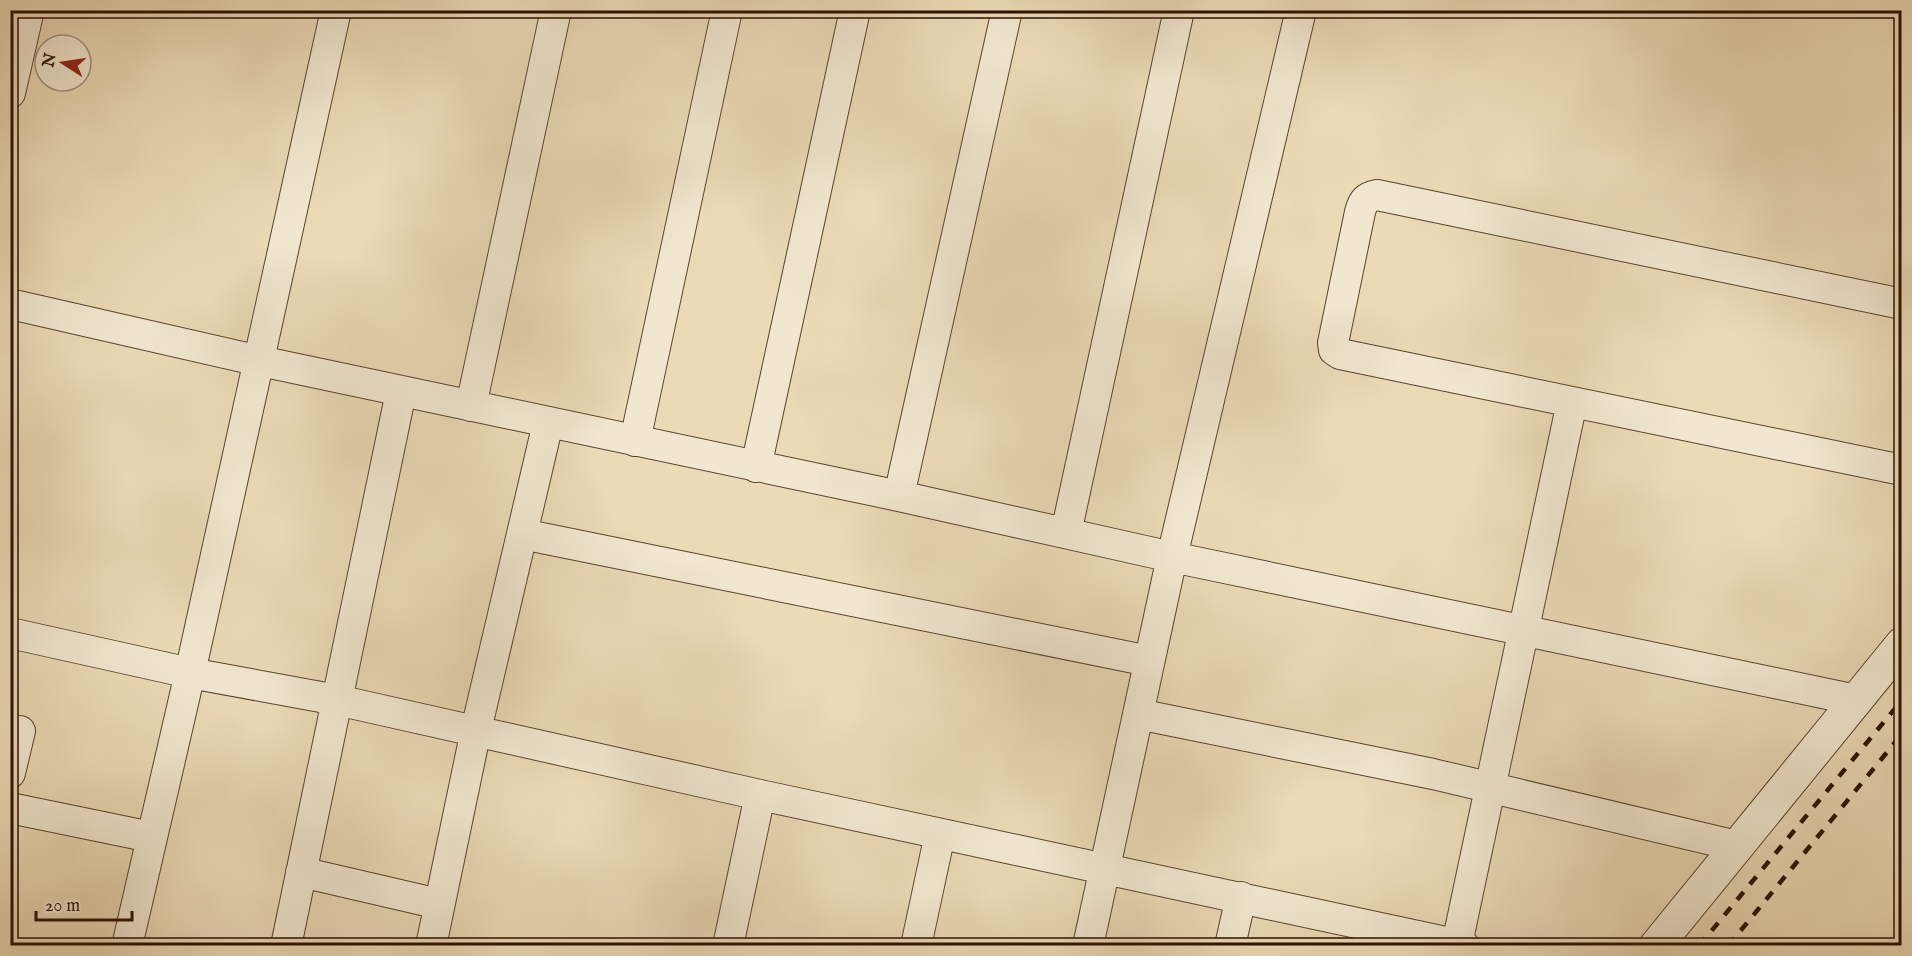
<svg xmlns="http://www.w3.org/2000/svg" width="1912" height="956" viewBox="0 0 1912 956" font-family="'IM FELL English',serif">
	<rect width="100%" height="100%" fill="#eadab6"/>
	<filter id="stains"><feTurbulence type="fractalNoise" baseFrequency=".00333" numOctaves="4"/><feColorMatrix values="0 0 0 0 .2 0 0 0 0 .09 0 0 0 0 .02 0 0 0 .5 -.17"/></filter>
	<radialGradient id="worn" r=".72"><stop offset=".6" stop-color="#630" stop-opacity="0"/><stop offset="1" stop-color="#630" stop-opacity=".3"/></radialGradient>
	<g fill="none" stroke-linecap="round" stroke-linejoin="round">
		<g stroke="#5a432e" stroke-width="32">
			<path id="minor" d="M10,93l19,-83
				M10,304l250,57 639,135 273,61 684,143
				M1902,304l-525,-109c-11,2 -14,6 -17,17l-27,131 1,7 6,4 562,116
				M471,406l85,-396
				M635,441l92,-431
				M756,467l99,-457
				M899,496l108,-486
				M1066,533l113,-523
				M522,534l627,127
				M10,633l180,40 147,27 423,95 704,151
				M1138,714l295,60 304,72
				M10,773l10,-42
				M10,808l141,29
				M301,872l138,32
				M1457,944l115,-542
				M127,946l63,-273 146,-663
				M286,946l115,-554
				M431,946l45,-216 72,-307
				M728,946l32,-151
				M916,946l24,-112
				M1088,946l84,-389 129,-547
				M1230,946l11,-49"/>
		</g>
		<g stroke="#5a432e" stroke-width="35">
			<path id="tertiary" d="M1656,946l246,-302"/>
		</g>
		<use href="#minor" stroke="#f1e7d0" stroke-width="30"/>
		<use href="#tertiary" stroke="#f1e7d0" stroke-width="33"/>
		<path stroke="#2a1100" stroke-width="4.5" stroke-dasharray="10 10" stroke-linecap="butt" d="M1699,946l203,-246
			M1728,946l174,-212"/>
	</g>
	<rect width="1912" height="956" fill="none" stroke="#eadab6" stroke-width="36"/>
	<rect x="12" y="12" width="1888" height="932" fill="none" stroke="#2a1100" stroke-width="3"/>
	<rect x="18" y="18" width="1876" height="920" fill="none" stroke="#2a1100" stroke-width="1.5"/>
	<g transform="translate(63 63) rotate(282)"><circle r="28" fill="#f1e7d0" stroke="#a1917d" stroke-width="1.5"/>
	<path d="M0-4.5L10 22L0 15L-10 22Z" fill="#8f2418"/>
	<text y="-9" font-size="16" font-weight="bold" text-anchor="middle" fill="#2a1100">N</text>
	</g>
	<path d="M36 911v9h96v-9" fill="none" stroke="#2a1100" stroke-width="3"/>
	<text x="45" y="911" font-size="18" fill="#2a1100" stroke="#f1e7d0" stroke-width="4.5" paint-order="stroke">20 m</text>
	<rect width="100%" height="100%" filter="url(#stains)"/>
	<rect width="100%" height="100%" fill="url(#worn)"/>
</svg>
